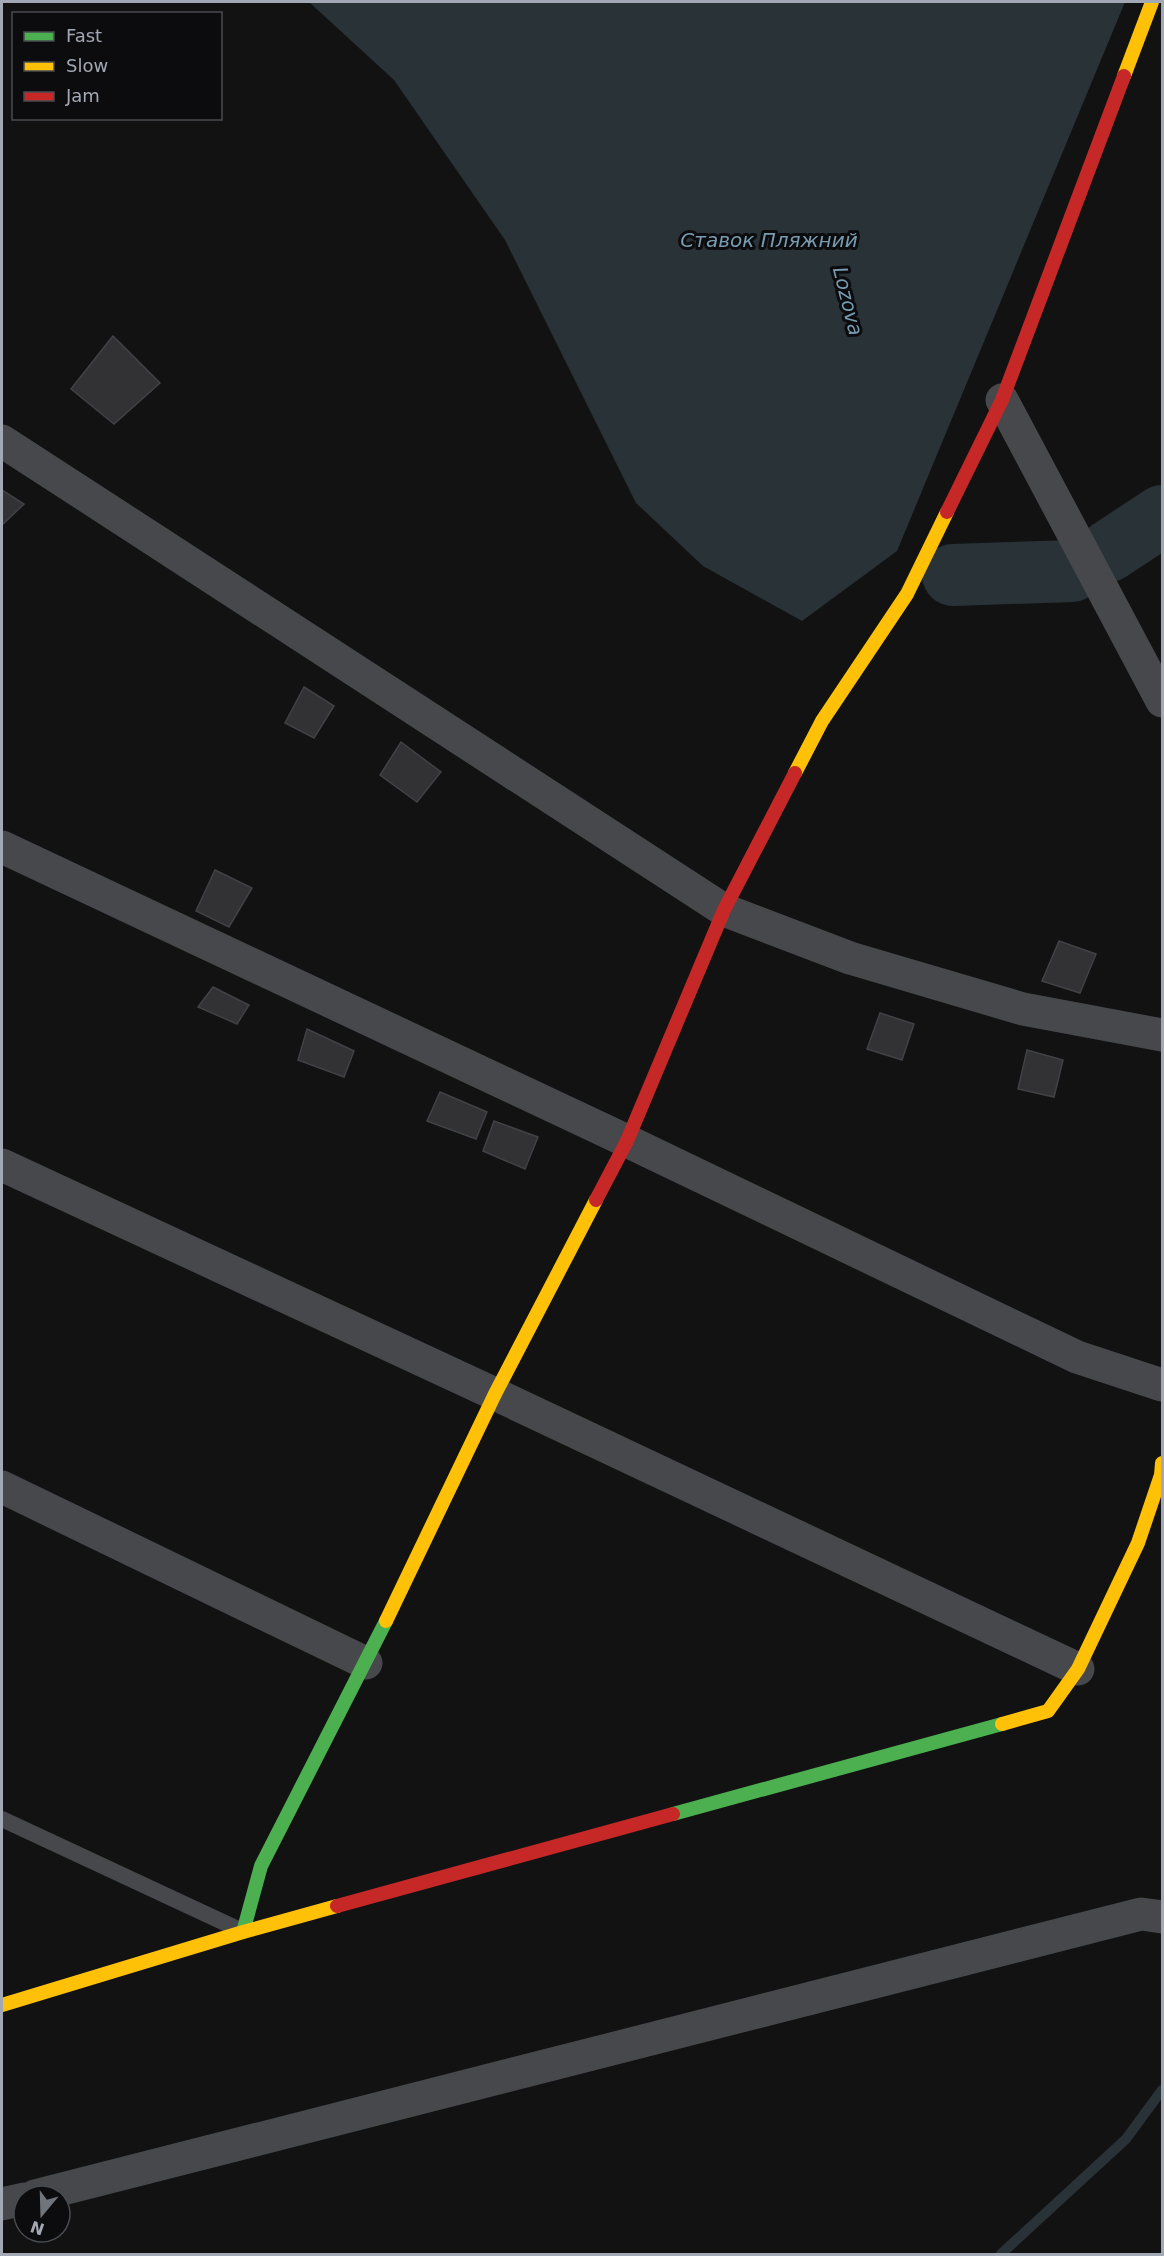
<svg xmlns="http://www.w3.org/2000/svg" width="1164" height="2256" viewBox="0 0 1164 2256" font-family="'DejaVu Sans',sans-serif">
	<rect width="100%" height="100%" fill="#121212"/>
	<path fill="#283237" d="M309,2h816l-228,549 -95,70 -99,-55 -67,-63 -131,-263 -111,-160z"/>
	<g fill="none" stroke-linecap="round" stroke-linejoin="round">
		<path stroke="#283237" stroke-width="10" d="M1001,2254l125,-115 36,-49"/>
		<path stroke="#283237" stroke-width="62" d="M1109,551l53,-35
			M953,575l119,-4"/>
	</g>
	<path fill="#323235" stroke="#404246" stroke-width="1.5" d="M113,336l47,47 -46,41 -43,-35z
		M2,490l22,14 -22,21z
		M304,687l30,19 -20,32 -29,-15z
		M401,742l40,30 -24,30 -37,-27z
		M215,870l37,18 -23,39 -33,-16z
		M1059,941l37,13 -16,39 -38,-12z
		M213,987l36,18 -12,19 -39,-17z
		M880,1013l34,11 -12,36 -35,-11z
		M307,1029l47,22 -10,26 -46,-17z
		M1027,1050l36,10 -9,37 -36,-8z
		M440,1092l47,20 -11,27 -49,-18z
		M494,1121l44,16 -13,32 -42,-18z"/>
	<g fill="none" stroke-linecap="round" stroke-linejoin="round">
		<path stroke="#46484b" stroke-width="16" d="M2,1819l238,111"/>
		<path stroke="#46484b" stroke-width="33" d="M1002,400l160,301
			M2,441l722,469 126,48 173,51 139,26
			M2,847l625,294 450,216 85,28
			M2,1165l493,229 583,275
			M2,1487l364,176
			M35,2196l1106,-282 21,3
			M2,2204l22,-5"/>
		<path stroke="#4caf50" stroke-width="14" d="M673,1814l329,-90
			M243,1932l18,-66 125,-245"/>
		<path stroke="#ffc107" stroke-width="14" d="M1124,76l28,-74
			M795,773l27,-52 85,-127 40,-82
			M386,1621l109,-227 101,-194
			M1002,1724l46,-13 30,-42 60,-126 23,-68 1,-12
			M2,2005l241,-73 94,-26"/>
		<path stroke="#c62828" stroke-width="14" d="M947,512l55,-112 122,-324
			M596,1200l31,-59 97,-231 71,-137
			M337,1906l336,-92"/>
	</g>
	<g text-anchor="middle" stroke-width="6" stroke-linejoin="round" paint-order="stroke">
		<g font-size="20" font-style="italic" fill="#779cb1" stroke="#0c0c0e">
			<text x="769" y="247">Ставок Пляжний</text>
			<text transform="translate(848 301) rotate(76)" y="7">Lozova</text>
		</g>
	</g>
	<rect width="1164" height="2256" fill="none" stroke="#a2a9b4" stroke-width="6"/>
	<rect x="12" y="12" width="210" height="108" fill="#0c0c0e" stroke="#484b50" stroke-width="1.5"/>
	<rect x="24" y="32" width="30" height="9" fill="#4caf50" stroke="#484b50" stroke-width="1.5"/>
	<text x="66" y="42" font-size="18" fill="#a2a9b4">Fast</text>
	<rect x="24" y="62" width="30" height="9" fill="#ffc107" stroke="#484b50" stroke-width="1.5"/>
	<text x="66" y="72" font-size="18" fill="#a2a9b4">Slow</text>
	<rect x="24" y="92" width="30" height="9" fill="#c62828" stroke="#484b50" stroke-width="1.5"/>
	<text x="66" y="102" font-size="18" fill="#a2a9b4">Jam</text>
	<g transform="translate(42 2214) rotate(199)"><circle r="28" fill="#0c0c0e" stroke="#484b50" stroke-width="1.5"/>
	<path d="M0-4.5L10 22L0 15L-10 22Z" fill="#70747b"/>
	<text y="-9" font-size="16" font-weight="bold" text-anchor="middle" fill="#a2a9b4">N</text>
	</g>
</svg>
